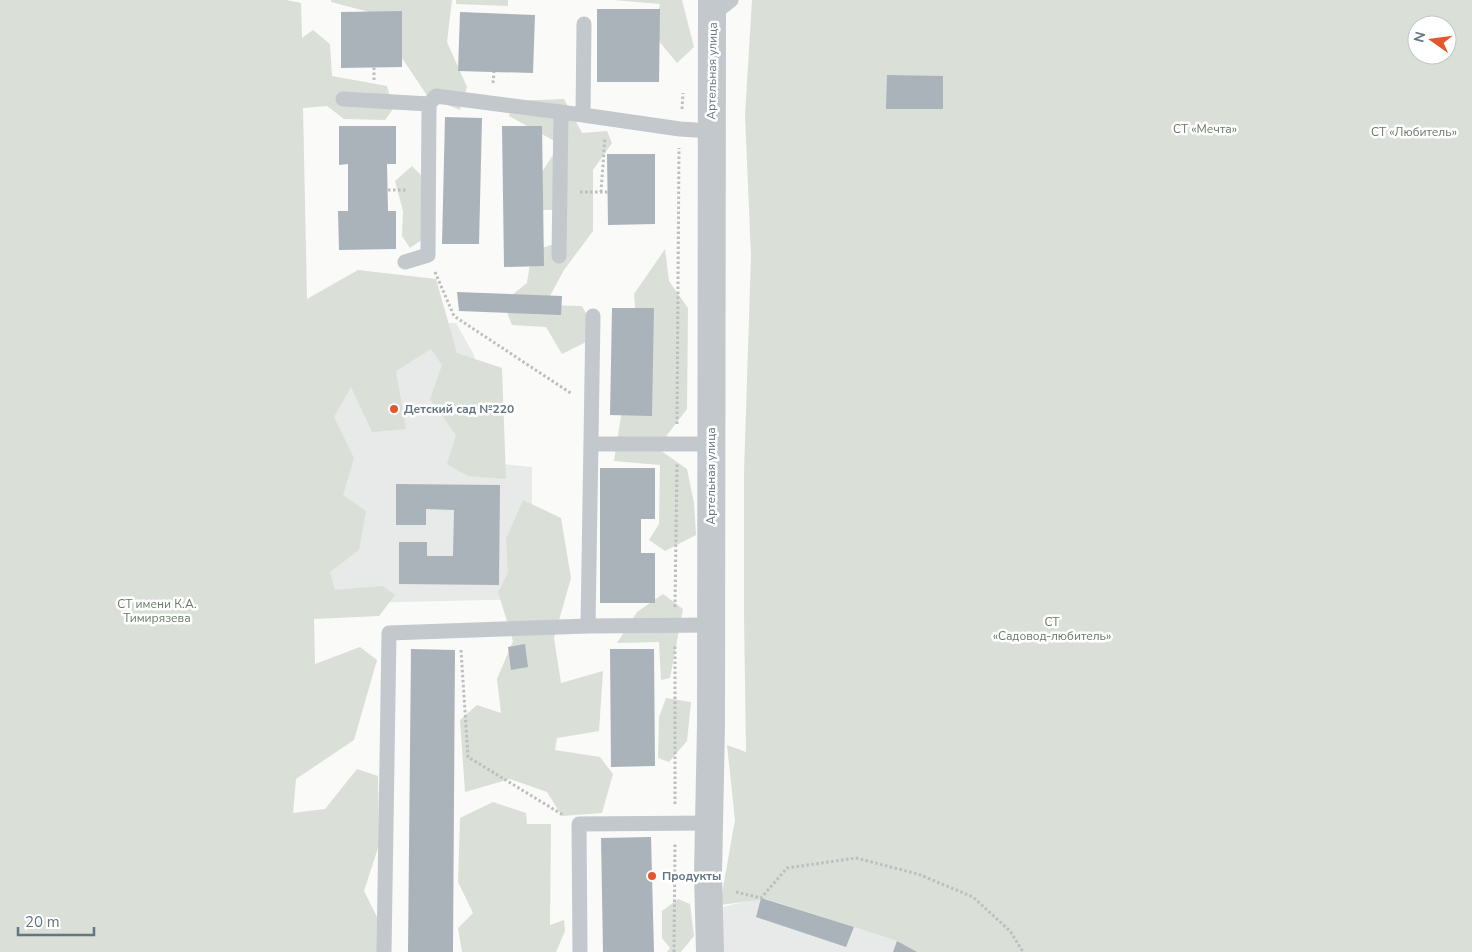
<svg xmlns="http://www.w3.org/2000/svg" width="1472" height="952" viewBox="0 0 1472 952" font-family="'Nunito Sans',sans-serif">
	<rect width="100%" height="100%" fill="#fafaf8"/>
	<path fill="#e8e9e9" d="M308,321l148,2 18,32 9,107 49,5v132l-218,5z
		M761,898l136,43 20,11h-194v-45z"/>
	<path fill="#dadfd7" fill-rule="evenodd" d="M0,0h286l15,3 1,35 11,-8 17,14 2,32 55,10 6,23 -8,11 -41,-1 -17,-13 -24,2 4,191 51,-29 78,9 21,74 45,15 4,111 -38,-3 -21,-12 9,-29 -26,-36 12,-34 -11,-16 -35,22 10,58 -34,3 -21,-45 -17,30 20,41 -11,37 23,16 -7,39 -29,22 5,18 48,-4 12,9 -16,21 -65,3 1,45 45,-17 17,13 -23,80 -58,39 -3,34 32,-4 32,-40 21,7 1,69 -15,46 15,30v31h-379z
		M331,0h121l-5,42 20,45 -7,23 -32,-13 -34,-51 -2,-28 -61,-16z
		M456,0h52v6l-52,-2z
		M613,0h69l12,47 -17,16 -24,-29 7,-30z
		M752,0h720v952h-571v-9l-4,-2 -131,-42 -46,6 15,-85 -8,-75 19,7 -2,-139v-140l7,-217 -6,-141zM1417,25h30v30h-30z
		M564,99l18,34 25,-2 5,12 -19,27v61l-29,39 -19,35 37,1 16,30 -36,18 -16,-27 -34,-2 -9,-23 24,-19 5,-32 32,-10 1,-31h-35l-5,-12 35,-54 -51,-28 3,-15z
		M412,166l22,22 -2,45 -22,15 -8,-12 1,-25 -8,-30z
		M665,249l4,32 19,27 -1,101 -30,39 30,21 7,34 2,32 -31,16 -16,-11 10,-16 1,-59 -46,-4 22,-141 -2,-26z
		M523,500l38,18 10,60 -17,60 7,45 42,-12 -4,60 -42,7 -2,12 45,7 13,17 -11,39 -40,3 -15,-24 -37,-13 -45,13 -5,-72 17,-15 24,8 -4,-34 16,-38 -15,-49 10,-19 -2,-34z
		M663,594l20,15 -13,69 -9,2 -2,-38 -42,1 20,-31z
		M666,698l25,4 -4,39 -18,21 -11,-4 1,-41z
		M493,802l33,11 1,11h24l-1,101 14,-5 1,11 -9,21h-94l-4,-24 15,-15 -15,-31 2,-64z
		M678,899l12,5 4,32 -13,16h-14l3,-4 -8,-10v-27z"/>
	<path fill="#aab3b9" d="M597,9h63l-1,73h-62z
		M402,11v56l-61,1v-56z
		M460,12l75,3 -2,58 -75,-2z
		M887,75l56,1v33h-57z
		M445,117l37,1 -3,126h-37z
		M339,126h57v38h-9l1,47h8v38l-57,1 -1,-39h10v-47l-9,1z
		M502,126h40l2,140 -40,1z
		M607,154h48v70l-47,1z
		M457,292l105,4 -1,19 -102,-4z
		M612,308h42l-2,108 -42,-1z
		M600,468h55v51h-14v34h14v50h-55z
		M396,484l104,1 -1,100 -100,-1v-42h28v14h26l1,-46 -28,-1v16h-30z
		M525,644l3,23 -17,3 -3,-23z
		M411,649l44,1 -2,302h-45z
		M610,649h44l1,117 -44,1z
		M651,837l3,115h-51l-2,-114z
		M761,898l93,29 -8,20 -90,-30z
		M897,941l20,11h-24z"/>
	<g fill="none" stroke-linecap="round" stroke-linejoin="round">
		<path stroke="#bbbfc2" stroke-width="3" stroke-dasharray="2.5 2.5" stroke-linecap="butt" d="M374,80v-13
			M493,83l1,-11
			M682,109l1,-16
			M388,190h20
			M580,192h28
			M601,192l4,-55
			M435,272l19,44 118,78
			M677,424l2,-276
			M675,607l2,-144
			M461,650l7,107 95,58
			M675,804v-159
			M736,892l25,6 26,-30 69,-10 62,16 55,23 37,34 13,21
			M674,952l1,-109"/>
		<path stroke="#c3c8cc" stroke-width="15" d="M713,14l18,-14
			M584,24l-1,91 97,14 31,2
			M343,99l86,5
			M559,256l2,-144
			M405,262l23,-7 1,-151 7,-8 147,19
			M591,444h120
			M588,626l5,-310
			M384,952l5,-319 199,-7 123,-1
			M580,952l-1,-128 130,-1"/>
		<path stroke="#c3c8cc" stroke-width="28" d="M710,952l-2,-78 3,-149 1,-725"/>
	</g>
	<g fill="#e4572e" stroke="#fff" stroke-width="2">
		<circle cx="394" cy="409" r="5"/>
		<circle cx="652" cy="876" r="5"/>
	</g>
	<g text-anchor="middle" stroke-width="5" stroke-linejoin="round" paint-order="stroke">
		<g font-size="12" fill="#657683" stroke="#fff">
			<text transform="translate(712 71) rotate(-89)" y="4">Артельная улица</text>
			<text transform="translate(711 476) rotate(-90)" y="4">Артельная улица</text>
		</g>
		<g font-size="12" fill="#687a64" stroke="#fff">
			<text x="1205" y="133">СТ «Мечта»</text>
			<text x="1414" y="136">СТ «Любитель»</text>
			<text x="157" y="608">СТ имени К.А.<tspan x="157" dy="14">Тимирязева</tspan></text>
			<text x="1052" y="626">СТ<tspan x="1052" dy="14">«Садовод-любитель»</tspan></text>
		</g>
		<g font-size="12" font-weight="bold" fill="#657683" stroke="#fff" text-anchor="start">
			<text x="404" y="413">Детский сад №220</text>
			<text x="662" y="880">Продукты</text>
		</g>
	</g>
	<g transform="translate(1432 40) rotate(284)"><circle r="24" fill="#ffffff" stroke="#c1c8cd"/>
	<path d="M0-4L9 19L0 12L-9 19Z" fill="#e4572e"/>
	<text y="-8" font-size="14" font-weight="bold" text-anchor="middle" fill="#657683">N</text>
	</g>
	<path d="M18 927v8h76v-8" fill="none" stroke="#657683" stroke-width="2.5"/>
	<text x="25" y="927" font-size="15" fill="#657683" stroke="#ffffff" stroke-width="4" paint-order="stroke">20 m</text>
</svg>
